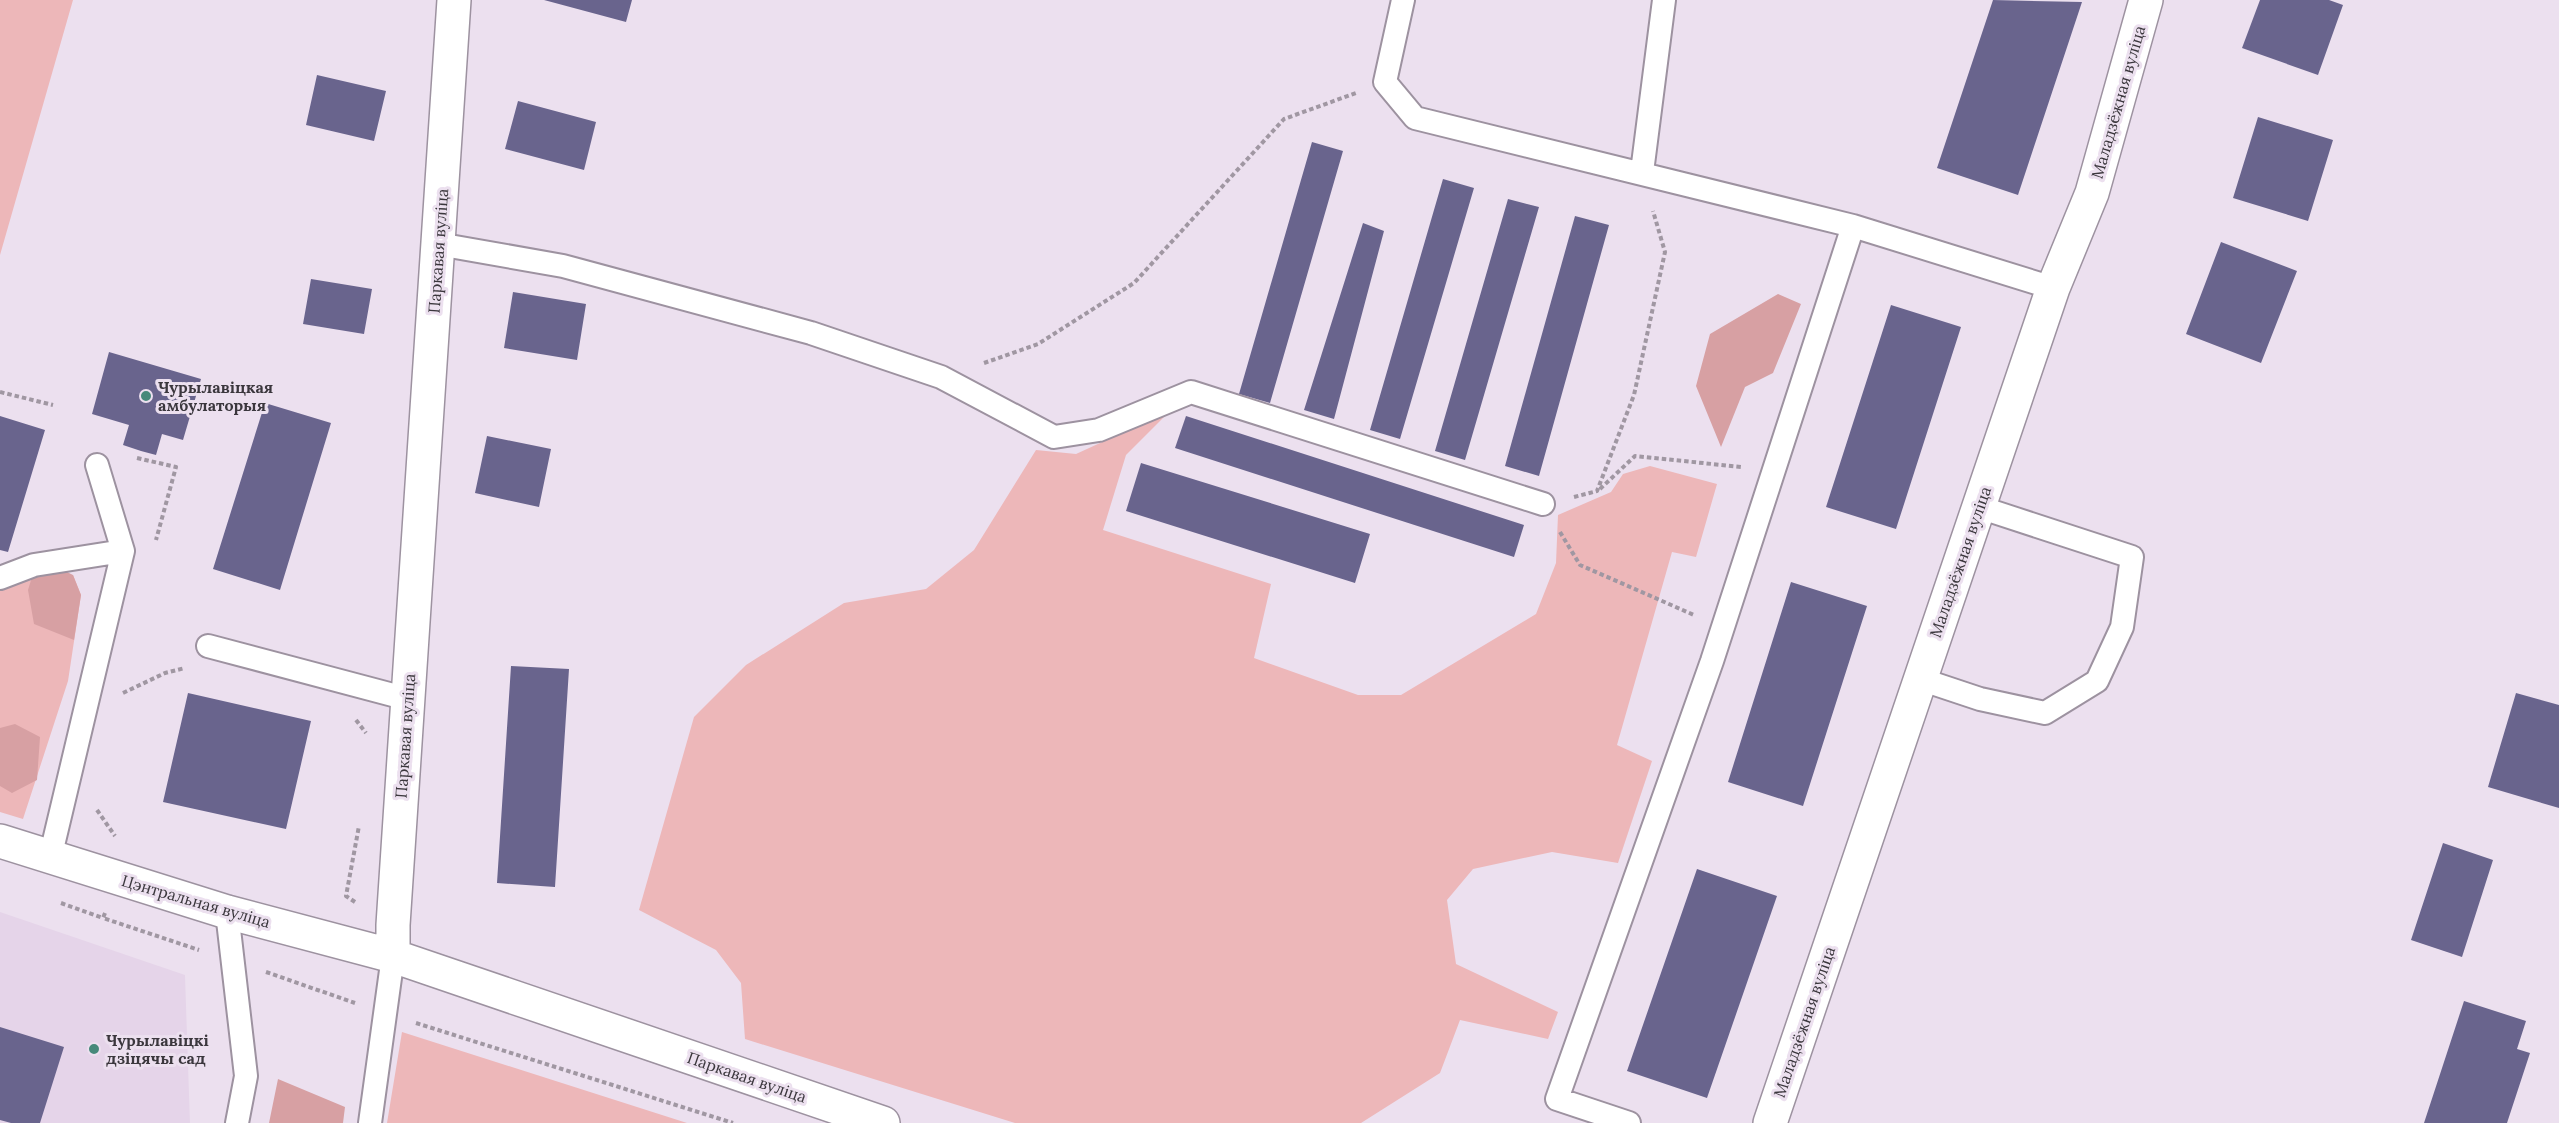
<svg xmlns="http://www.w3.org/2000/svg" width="2559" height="1123" viewBox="0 0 2559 1123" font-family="Lora,serif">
	<rect width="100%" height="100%" fill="#ece0ef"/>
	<path fill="#e5d4e9" d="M0,912l185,63 5,148h-190z"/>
	<path fill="#edb7b9" d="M0,0h73l-73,255z
		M1170,411l-44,44 -23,75 168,54 -17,74 104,37h43l135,-81 20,-51 2,-48 53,-23 12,-18 27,-8 67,18 -21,73 -24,-5 -55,193 35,16 -34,102 -66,-11 -79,17 -26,31 9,64 102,48 -10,27 -88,-19 -20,53 -79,50h-346l-270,-84 -4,-56 -25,-33 -77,-40 55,-193 52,-52 98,-62 82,-14 48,-39 62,-100 40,4z
		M73,575l8,20 -13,86 -45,138 -23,-7v-223l32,-12z
		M402,1032l285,91h-300z"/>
	<path fill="#d7a0a3" d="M1778,294l23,10 -28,69 -28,14 -24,60 -25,-61 14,-52z
		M63,570l10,5 8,20 -7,45 -40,-16 -6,-34 4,-13z
		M15,724l25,13 -3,43 -25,13 -12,-7v-58z
		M278,1079l67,28 -2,16h-74z"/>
	<path fill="#69648d" d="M544,0h88l-6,22z
		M1993,0l89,2 -64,193 -81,-27z
		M2260,0h69l14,5 -25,70 -76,-27z
		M317,75l69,16 -12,50 -68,-16z
		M518,101l78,21 -12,48 -79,-21z
		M2258,117l75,23 -25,81 -75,-23z
		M1312,142l31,9 -73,252 -31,-9z
		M1443,179l31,9 -74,251 -30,-9z
		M1508,199l31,8 -74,253 -30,-9z
		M1575,216l34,9 -70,251 -34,-10z
		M1363,223l21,8 -50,188 -30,-9z
		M2221,242l76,29 -36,92 -75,-29z
		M311,279l61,10 -8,45 -61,-10z
		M513,292l73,12 -9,56 -73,-12z
		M1891,305l70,22 -65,202 -70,-22z
		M109,352l92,27 -18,61 -21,-6 -6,21 -15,-4 -18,-6 6,-20 -37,-11z
		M265,403l66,20 -51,167 -67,-21z
		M0,416l45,14 -37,122 -8,-2z
		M1186,416l338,109 -10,32 -339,-109z
		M487,436l64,13 -12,58 -64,-14z
		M1141,463l229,71 -15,49 -229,-72z
		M1791,582l76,24 -64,200 -75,-24z
		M511,666l58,3 -14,218 -58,-4z
		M188,693l123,28 -25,108 -123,-27z
		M2516,693l43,12v103l-71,-21z
		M2443,843l50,17 -31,97 -51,-17z
		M1697,869l80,27 -70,202 -80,-27z
		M2464,1001l62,20 -9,28 13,4 -23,70h-83z
		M0,1027l64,20 -24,76h-29l-11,-3z"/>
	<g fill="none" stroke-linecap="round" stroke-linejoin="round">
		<g stroke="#9d92a0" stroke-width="26">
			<path id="service" d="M1403,0l-18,82 30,36 438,108
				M1642,172l22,-172
				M438,244l125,22 248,67 130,44 113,60 45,-7 92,-38 352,112
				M0,578l34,-13 89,-14
				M208,646l200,53
				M1920,679l60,20 65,14 52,-32 25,-54 10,-70 -153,-50
				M50,858l73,-307 -26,-86
				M227,912l19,164 -9,47
				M370,1123l23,-167
				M1629,1123l-72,-24 155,-438 141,-435 200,62"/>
		</g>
		<g stroke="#9d92a0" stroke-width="36">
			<path id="minor" d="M1770,1123l283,-835 39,-95 54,-193"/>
		</g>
		<g stroke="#9d92a0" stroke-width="36">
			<path id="tertiary" d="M0,841l227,71 166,44 490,167
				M393,956v-31l61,-925"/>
		</g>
		<path stroke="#a097a2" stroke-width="4" stroke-dasharray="4.5 3" stroke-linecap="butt" d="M984,363l54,-19 96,-61 150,-164 72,-26
			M0,392l53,13
			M137,458l39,9 -20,73
			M1600,489l35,-33 106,11
			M1574,497l23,-6 37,-96 31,-143 -12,-41
			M1560,532l20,33 114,50
			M123,693l42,-20 20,-5
			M356,720l10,13
			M97,810l18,26
			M355,902l-9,-6 13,-70
			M61,903l42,15
			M105,913l-2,5 96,32
			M266,972l89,31
			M416,1023l317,100"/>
		<use href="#service" stroke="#fff" stroke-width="22"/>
		<use href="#minor" stroke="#fff" stroke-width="33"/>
		<use href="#tertiary" stroke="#fff" stroke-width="33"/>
	</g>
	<g fill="#46897a" stroke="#ece0ef" stroke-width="2">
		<circle cx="146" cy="396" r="6"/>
		<circle cx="94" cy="1049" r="6"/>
	</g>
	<g text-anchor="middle" stroke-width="6" stroke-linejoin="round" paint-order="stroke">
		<g font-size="16" fill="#3b373d" stroke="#ece0ef">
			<text transform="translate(2118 102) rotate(-74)" y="6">Маладзёжная вуліца</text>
			<text transform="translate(438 251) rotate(-86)" y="6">Паркавая вуліца</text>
			<text transform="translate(1960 562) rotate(-71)" y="6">Маладзёжная вуліца</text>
			<text transform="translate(405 736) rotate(-86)" y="6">Паркавая вуліца</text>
			<text transform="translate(196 901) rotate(16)" y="6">Цэнтральная вуліца</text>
			<text transform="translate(1804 1022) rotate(-71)" y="6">Маладзёжная вуліца</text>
			<text transform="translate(747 1077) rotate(19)" y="6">Паркавая вуліца</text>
		</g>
		<g font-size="16" font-weight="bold" fill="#3b373d" stroke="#ece0ef" text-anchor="start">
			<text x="158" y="393">Чурылавіцкая<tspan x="158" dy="18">амбулаторыя</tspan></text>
			<text x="106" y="1046">Чурылавіцкі<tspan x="106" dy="18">дзіцячы сад</tspan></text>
		</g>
	</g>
</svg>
